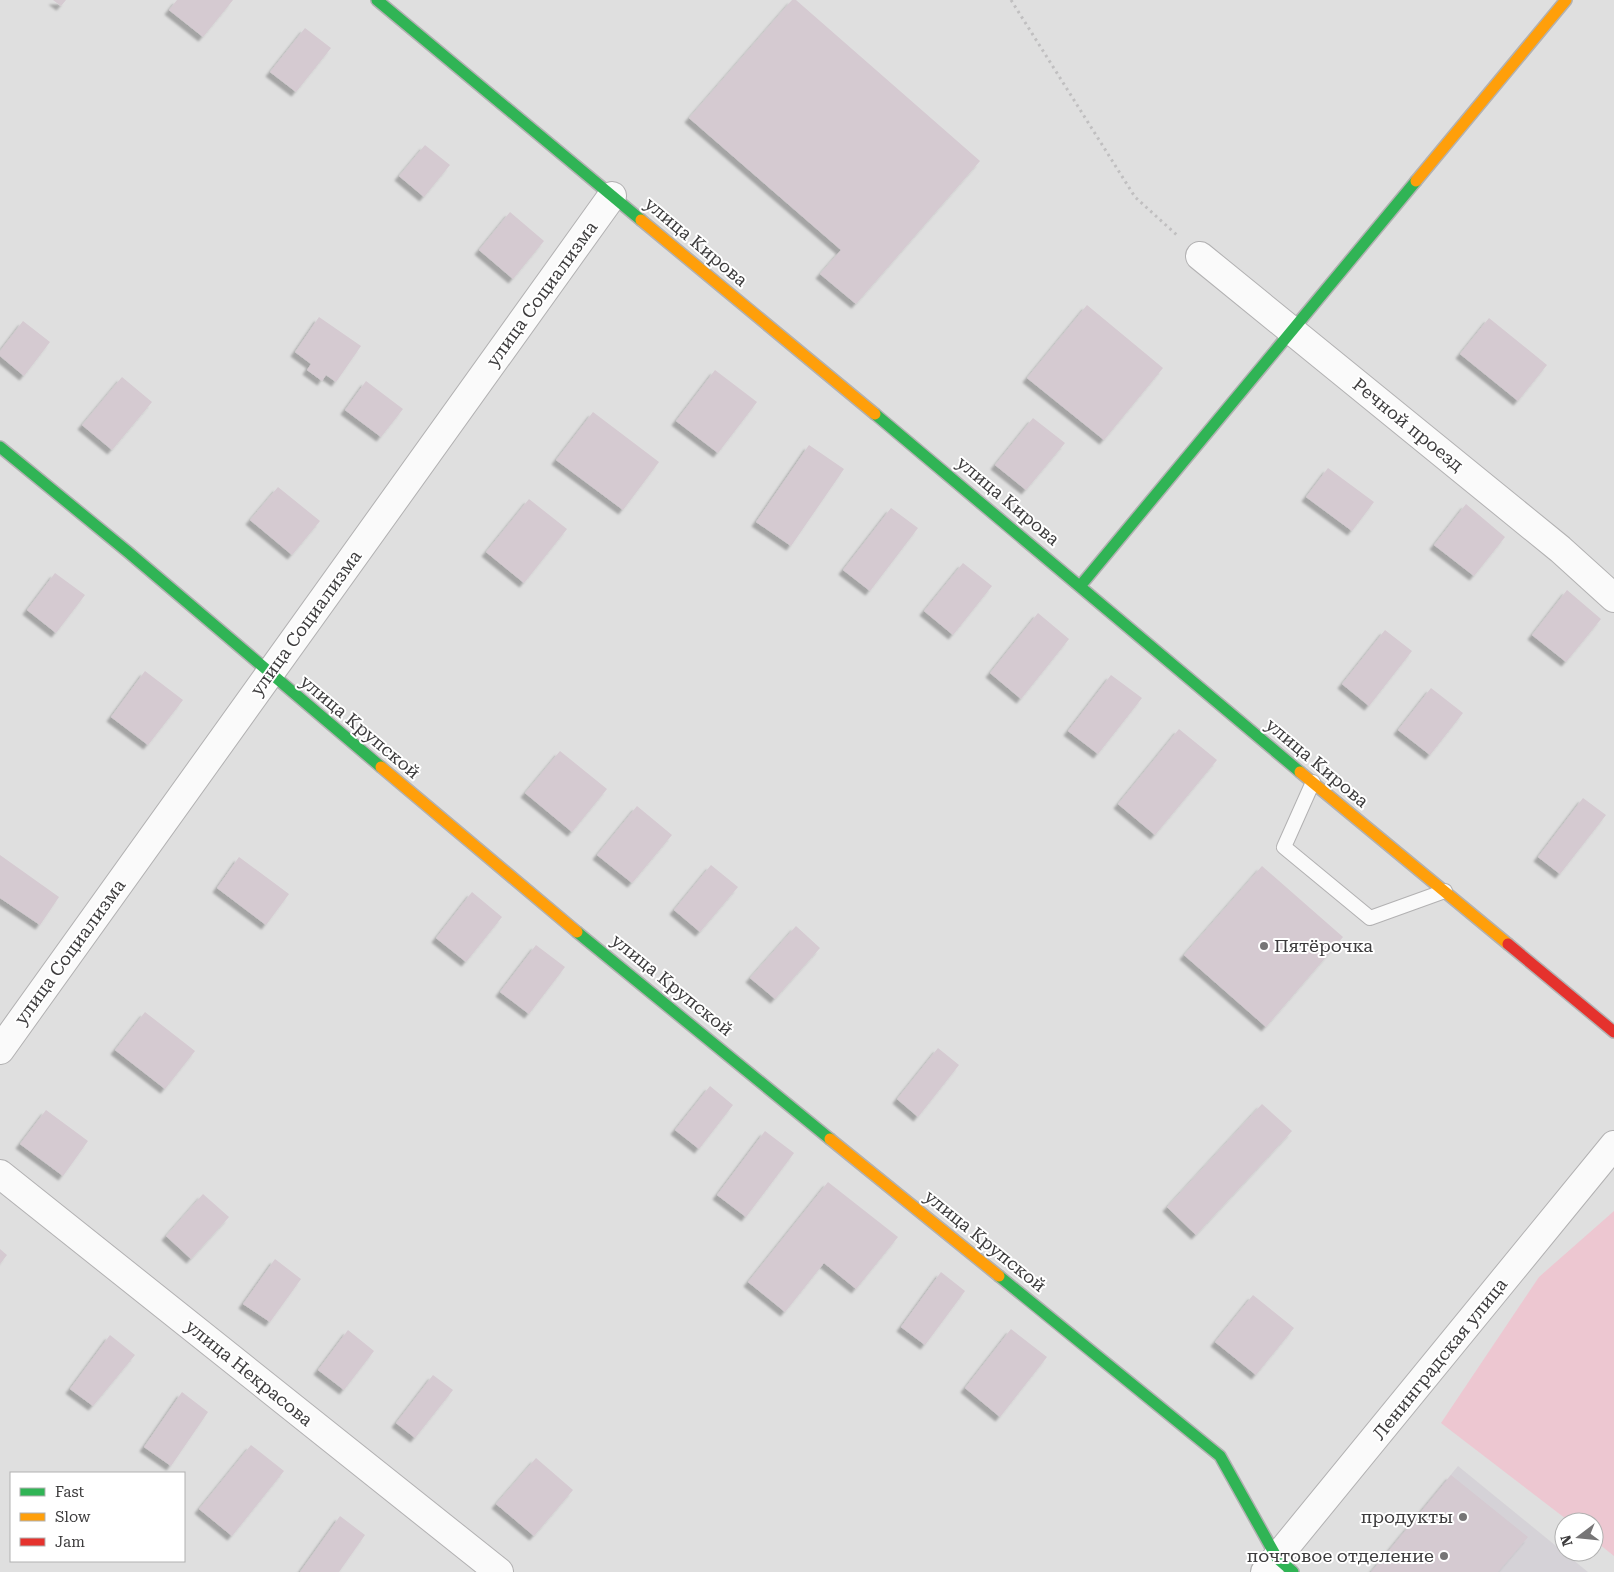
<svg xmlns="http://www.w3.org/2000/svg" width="1614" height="1572" viewBox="0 0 1614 1572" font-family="'Roboto Serif',serif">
	<defs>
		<filter id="shadow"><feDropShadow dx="-4.5" dy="4.5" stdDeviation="1" flood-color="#0004"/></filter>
	</defs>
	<rect width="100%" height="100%" fill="#dfdfdf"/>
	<path fill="#d5d2d7" d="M1458,1466l130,106h-217z"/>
	<path fill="#edc7d1" d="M1614,1211v345l-20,-16v-18h-24l-129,-99 98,-146z"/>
	<path fill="#d5cad1" filter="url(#shadow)" d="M53,0h13l-5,6z
		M177,0h56l-30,37 -34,-27z
		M792,0h4l184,161 -124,143 -36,-30 21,-24 -152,-132z
		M305,28l26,20 -35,44 -26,-20z
		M425,145l25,20 -26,32 -25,-21z
		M510,212l34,29 -31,38 -34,-29z
		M1087,305l76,63 -59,72 -77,-62z
		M319,317l42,29 -25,36 -10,-7 -4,6 -15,-11 4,-6 -16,-12z
		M1489,318l58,47 -29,36 -58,-47z
		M23,321l27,21 -26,34 -24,-20v-5z
		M715,370l42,32 -39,51 -42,-32z
		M122,377l30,25 -40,48 -30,-25z
		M366,381l37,28 -22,28 -36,-27z
		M593,412l66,50 -36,48 -67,-50z
		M1033,418l32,25 -39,47 -31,-25z
		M809,445l35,24 -53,77 -35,-24z
		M1328,468l46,34 -22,29 -46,-34z
		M278,487l42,34 -28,34 -42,-35z
		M529,499l38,30 -43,54 -38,-31z
		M1466,504l39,33 -31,39 -40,-31z
		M891,508l27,20 -48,63 -27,-21z
		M963,563l29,23 -39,49 -29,-24z
		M55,573l30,22 -29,38 -29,-23z
		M1567,590l34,29 -35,43 -34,-27z
		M1038,613l31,26 -48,60 -31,-26z
		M1385,630l27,21 -43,55 -27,-22z
		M145,671l38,29 -35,45 -37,-28z
		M1111,675l31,23 -44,56 -30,-23z
		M1431,688l32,25 -33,42 -32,-25z
		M1179,729l38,31 -62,75 -37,-31z
		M560,751l47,38 -35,43 -47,-39z
		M1583,798l23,17 -46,59 -22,-17z
		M637,806l35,29 -40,48 -35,-28z
		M0,855l59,42 -19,28 -40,-27z
		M239,857l50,37 -23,31 -49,-37z
		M711,865l27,22 -38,45 -26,-22z
		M1262,866l81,71 -77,90 -82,-72z
		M472,892l30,25 -36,45 -30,-24z
		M796,926l24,22 -45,51 -25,-21z
		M536,945l29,22 -36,47 -29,-22z
		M145,1012l50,39 -30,38 -50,-39z
		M938,1048l21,17 -41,52 -21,-18z
		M710,1086l23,19 -34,44 -24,-19z
		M1262,1104l30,27 -96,104 -29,-28z
		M46,1110l42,31 -25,35 -43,-32z
		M765,1131l29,22 -48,64 -29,-22z
		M828,1182l70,55 -42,52 -32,-26 -39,49 -37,-30z
		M203,1194l26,23 -38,42 -25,-23z
		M0,1249l7,6 -7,9z
		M275,1259l26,20 -31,43 -27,-18z
		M941,1272l24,19 -40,54 -24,-18z
		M1253,1295l41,33 -38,47 -41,-33z
		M1011,1329l36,28 -47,60 -35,-29z
		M348,1330l26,21 -30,39 -26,-20z
		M110,1335l25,20 -42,51 -23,-17z
		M433,1375l20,15 -38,48 -19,-15z
		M182,1392l26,20 -37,54 -27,-19z
		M251,1445l33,26 -52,65 -33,-27z
		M536,1458l37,32 -39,46 -38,-32z
		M1451,1475l77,62 -30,35h-127z
		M340,1516l25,19 -26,37h-39z"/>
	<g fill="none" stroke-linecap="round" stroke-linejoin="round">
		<g stroke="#b2b1b2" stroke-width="16">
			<path id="lane" d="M1313,782l-29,65 86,71 75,-27"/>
		</g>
		<g stroke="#b2b1b2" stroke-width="30">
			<path id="street" d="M1200,256l360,293 54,49
				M0,1050l612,-854
				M0,1174l499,398
				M1265,1572l349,-427"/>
		</g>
		<g stroke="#b2b1b2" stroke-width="14">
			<path id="fast" d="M377,0l264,220
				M875,414l425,358
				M0,447l128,105 253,215
				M1081,585l335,-404
				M577,932l253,207
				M999,1276l221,180 57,102 16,14"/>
		</g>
		<g stroke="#b2b1b2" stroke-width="14">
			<path id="slow" d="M1416,181l150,-181
				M641,220l234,194
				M381,767l196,165
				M1300,772l208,172
				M830,1139l169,137"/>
		</g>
		<g stroke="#b2b1b2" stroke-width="14">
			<path id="jam" d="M1508,944l106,88"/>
		</g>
		<path stroke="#c0bfc0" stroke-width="3" stroke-dasharray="2.5 4" stroke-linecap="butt" d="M1011,0l124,197 44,40"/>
		<use href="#lane" stroke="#fafafa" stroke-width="14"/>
		<use href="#street" stroke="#fafafa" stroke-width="28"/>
		<use href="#fast" stroke="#30b455" stroke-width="11"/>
		<use href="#slow" stroke="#ff9f0a" stroke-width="11"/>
		<use href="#jam" stroke="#e5322d" stroke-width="11"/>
	</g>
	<g fill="#767576" stroke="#fff" stroke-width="2">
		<circle cx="1264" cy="946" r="5"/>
		<circle cx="1463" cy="1517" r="5"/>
		<circle cx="1444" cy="1556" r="5"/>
	</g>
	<g text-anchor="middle" stroke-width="4" stroke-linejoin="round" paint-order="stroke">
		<g font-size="18" fill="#3d3c3d" stroke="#fff">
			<text transform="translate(696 242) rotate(40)" y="6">улица Кирова</text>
			<text transform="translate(542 294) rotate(-54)" y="6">улица Социализма</text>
			<text transform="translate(1408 425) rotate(39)" y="6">Речной проезд</text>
			<text transform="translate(1008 501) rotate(40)" y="6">улица Кирова</text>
			<text transform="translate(306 623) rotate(-54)" y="6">улица Социализма</text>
			<text transform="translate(360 727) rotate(40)" y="6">улица Крупской</text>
			<text transform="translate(1317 763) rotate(40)" y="6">улица Кирова</text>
			<text transform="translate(70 952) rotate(-54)" y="6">улица Социализма</text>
			<text transform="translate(672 985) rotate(39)" y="6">улица Крупской</text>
			<text transform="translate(985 1241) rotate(39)" y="6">улица Крупской</text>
			<text transform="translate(1440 1359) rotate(-51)" y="6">Ленинградская улица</text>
			<text transform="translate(249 1373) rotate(39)" y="6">улица Некрасова</text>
		</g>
		<g font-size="18" fill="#3d3c3d" stroke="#fff" text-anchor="end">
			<text x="1274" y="952" text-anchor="start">Пятёрочка</text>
			<text x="1453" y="1523">продукты</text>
			<text x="1434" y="1562">почтовое отделение</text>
		</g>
	</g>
	<rect x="10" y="1472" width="175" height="90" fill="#ffffff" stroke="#b1b1b1"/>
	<rect x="20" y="1488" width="25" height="8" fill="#30b455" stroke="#b1b1b1"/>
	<text x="55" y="1497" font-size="15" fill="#3d3c3d">Fast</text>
	<rect x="20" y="1513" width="25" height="8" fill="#ff9f0a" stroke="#b1b1b1"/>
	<text x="55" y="1522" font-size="15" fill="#3d3c3d">Slow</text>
	<rect x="20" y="1538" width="25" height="8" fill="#e5322d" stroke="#b1b1b1"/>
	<text x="55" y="1547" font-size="15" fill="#3d3c3d">Jam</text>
	<g transform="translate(1579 1537) rotate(254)"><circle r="24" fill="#ffffff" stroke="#b1b1b1"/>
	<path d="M0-4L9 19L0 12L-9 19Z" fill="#767576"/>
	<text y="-8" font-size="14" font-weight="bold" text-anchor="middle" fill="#3d3c3d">N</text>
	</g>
</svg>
